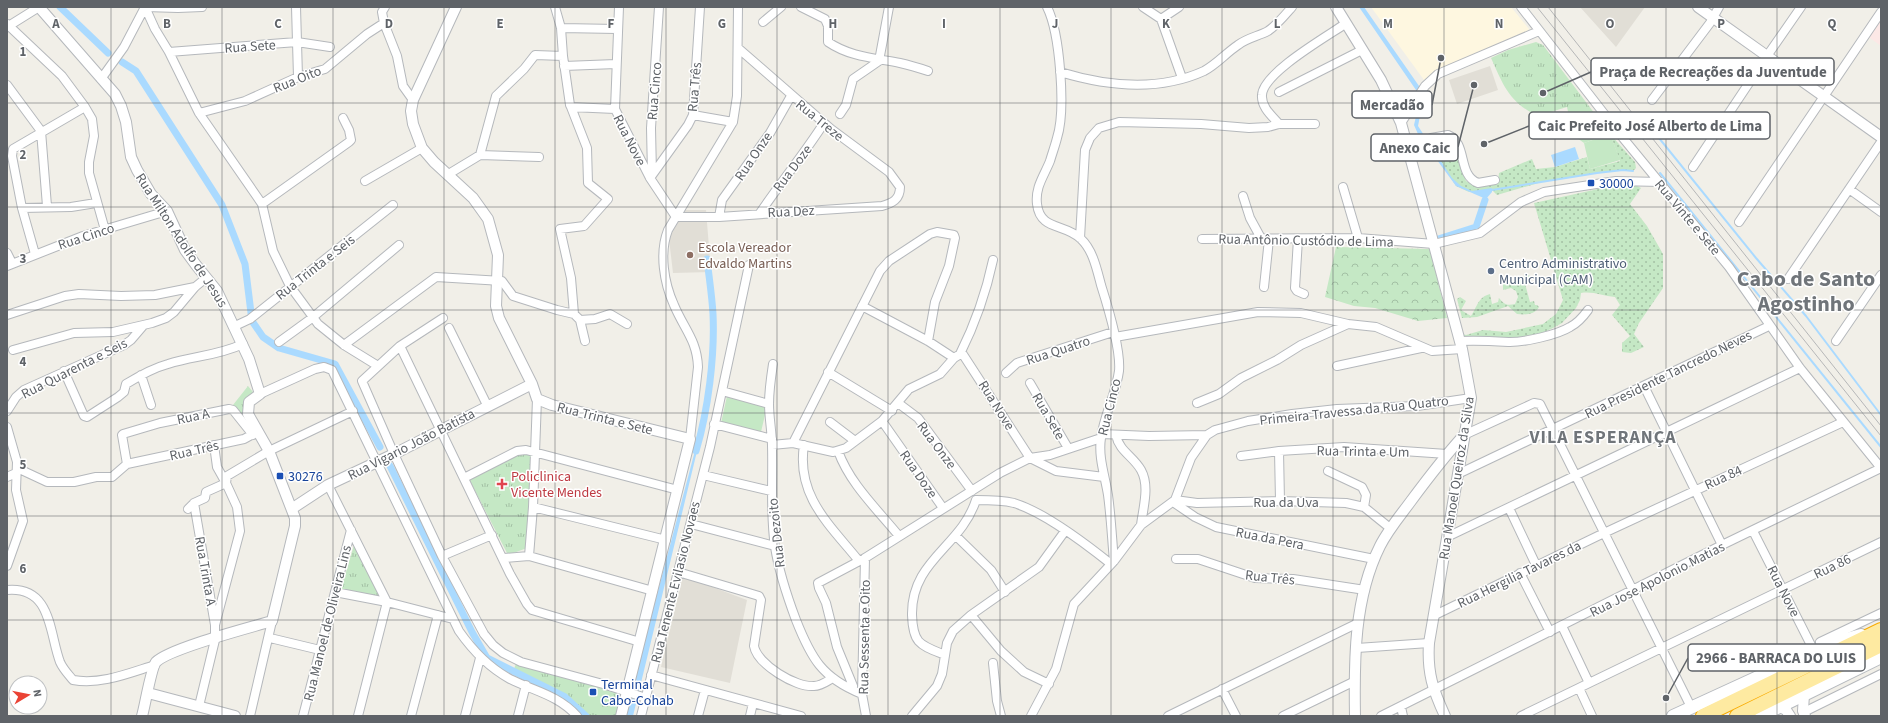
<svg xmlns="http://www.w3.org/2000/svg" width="1888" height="723" viewBox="0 0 1888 723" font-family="'Source Sans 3',sans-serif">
	<defs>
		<pattern id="grass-dots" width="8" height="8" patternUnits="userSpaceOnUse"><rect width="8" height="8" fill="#c5e8c5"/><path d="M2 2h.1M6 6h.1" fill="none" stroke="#a3c0a4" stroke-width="1.8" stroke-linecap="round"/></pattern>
		<pattern id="forest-crowns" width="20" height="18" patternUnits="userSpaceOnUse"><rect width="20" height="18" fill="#c5e8c5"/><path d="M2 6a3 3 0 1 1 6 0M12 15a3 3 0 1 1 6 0" fill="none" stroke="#a3c0a4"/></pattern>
		<pattern id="park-tufts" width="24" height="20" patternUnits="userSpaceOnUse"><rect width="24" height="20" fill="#c5e8c5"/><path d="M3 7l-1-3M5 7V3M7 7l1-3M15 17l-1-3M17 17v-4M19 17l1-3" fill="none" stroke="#a3c0a4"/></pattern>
	</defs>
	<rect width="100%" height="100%" fill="#f1efe8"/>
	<path fill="#fef7e0" d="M1371,7h140l18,22 -7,7 -98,44z"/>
	<path fill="#e1ded6" d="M1580,7h65l-29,40z
		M1490,66l8,24 -41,14 -8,-24z
		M674,210h32l5,62 -38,1 -4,-34z
		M683,576l64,24 -17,83 -69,-16z"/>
	<path fill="#fce8e6" d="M1881,12v34l-15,-11z"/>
	<path fill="url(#grass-dots)" d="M1610,134l25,28 1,6 -3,3 -10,-1 -25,3 -56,9 -45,13 -5,-5 -23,2 -13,-6 -27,-43 1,-3 14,-2 7,2 15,41c12,5 19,7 32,1l1,-9 33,-14 4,10 19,-2 32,-10 3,12 30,-8z
		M1621,184l16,2 4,2 -11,16 17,22 16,28v34l-24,35 -5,11 10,13 -13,6 -9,-1v-9l8,-7 -18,-21 8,-10 -5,-8c-12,-1 -22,-6 -34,-4l-1,7 -4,8 -14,15 -9,5 -13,6 -20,3 -40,1 -18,11 -4,-16 8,2 17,-5 23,2 37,-8 13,-10 7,-14 -29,-97z
		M1529,275l1,3 -6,2 6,22 4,-1 1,4h2l2,2c-4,8 -14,8 -22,7l-9,-8 -31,11 -15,1 -5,-19 3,-2 6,4 -5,9 10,6c6,-9 7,-19 19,-22l2,10 6,-2 1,-4c5,6 7,8 16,6l3,-7 -2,-6 -5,-3 -8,2v-6l15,-3 -1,-3z"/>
	<path fill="url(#forest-crowns)" d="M1336,247l94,2 17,69 -29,3 -43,-13 -21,-2 -29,-9z"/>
	<path fill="url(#park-tufts)" d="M1536,42l7,3 67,89 -26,9 -11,-8 -6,-28 -36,11 1,-5c-24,-13 -30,-31 -41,-55l17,-8z
		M248,386l5,6 -4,6 3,28 -19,-21z
		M524,450l7,5 -4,93 -19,7 -40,-78z
		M354,545l26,49 -3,2 -36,-7z
		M517,661l5,4 99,29 -4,22h-44l2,-6 -20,-22 -43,-14z"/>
	<path fill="#c5e8c5" d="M1610,134l10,26 -30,9 -6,-26z
		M727,396l40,10 -6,26 -40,-9z"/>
	<path fill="#aadaff" d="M1359,7h5l55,79 4,15 -5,25 34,52 9,8 11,5 20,-3v4l-6,7 -30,-13 -38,-52 -4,-9 4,-17 -2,-18z
		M1575,147l4,12 -24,8 -4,-12z
		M697,443h2l-66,273h-8z"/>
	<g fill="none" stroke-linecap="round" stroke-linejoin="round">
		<path stroke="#aadaff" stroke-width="2" d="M1642,117l114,141 50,58 75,99
			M1660,173l221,274
			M1492,190l105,-17 26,-3 10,1"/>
		<path stroke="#aadaff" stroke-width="7" d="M60,7l48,46
			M122,62l14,9 86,134 23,59 7,57 11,16 16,11 56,16 45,83
			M1435,240l41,-13 9,-27
			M696,451c12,-40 19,-95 17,-137 -1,-18 -4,-37 -6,-55
			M390,466l82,166 15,26 78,39 21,19"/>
		<g stroke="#b5b8bc" stroke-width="10">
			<path id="minor" d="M145,7l10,22 14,23 30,61 63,91 11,47 17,35 28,38 26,21 34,21
				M145,7l33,1 24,-1
				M296,7l2,70
				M385,7l-3,5 2,11 13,33 6,30 10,14
				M555,7l6,21 2,28 7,49 1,2 44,2
				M619,7l-4,102 35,69 26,39
				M801,7l24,12 3,7v16c22,15 47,16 72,21 9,2 19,5 28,8
				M1047,7c13,26 19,103 10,131 -2,8 -5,16 -7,23 -6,15 -15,26 -13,43 3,27 28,19 44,35 12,11 16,31 20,46 7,22 20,64 18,86 -3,23 -15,44 -18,67 -3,19 4,38 7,57 3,22 4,44 6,66
				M1143,7l18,12 21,59
				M1521,7l102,131 106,129 71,101 81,100
				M1161,19l18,-12
				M763,22l18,-15
				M7,24l55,52 23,31 7,12 2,17 -5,26v11l16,57
				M7,27l32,-20
				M561,28l56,1
				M169,52l128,-10 33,5
				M879,61l10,-54
				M564,66l52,-2
				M1060,72c46,14 98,20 144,-1 13,-7 22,-18 34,-26 9,-7 21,-9 30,-14 9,-6 17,-16 24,-24
				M101,79l23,-32 21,-40
				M7,85l34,46 6,75
				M1279,92l83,-42
				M1652,100l58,-77 9,-16
				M571,107l16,41 1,35 20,16 -24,27 -24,3 11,49 3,36
				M199,113l46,-12 53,-24 27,-8 42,-35 17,-11
				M840,114l6,-9 7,-26 26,-18
				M693,115l40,7
				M1401,123l24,-37 13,-12 101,-43
				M1279,124c-7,-8 -18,-17 -17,-29 1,-22 64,-58 83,-71
				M1407,148l24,-10 17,-3c20,8 9,40 30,48l17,-3
				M480,155l16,-59 28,-27 11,-14 28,1
				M1693,167l74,-111 34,-49
				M652,174l-1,-46 8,-121
				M447,175l33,-20 59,2
				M650,178l38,-53 5,-10 7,-108
				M365,181l57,-33
				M1343,187l15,51
				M1849,189l32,23
				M1243,196l7,22 12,22
				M262,204l87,-62 2,-2 -2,-10 -6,-12
				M22,208l49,-1 25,-4
				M760,213c21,-31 44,-59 64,-90
				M676,217h43l163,-11c10,-3 18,-6 18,-19l-11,-15 -58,-43 -93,-81
				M719,217l3,-17 48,-67 21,-37
				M1739,222l142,-210
				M1080,238l5,-88 5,-12 9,-10 20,-6 82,2 48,4 19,-1 11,-3h36
				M1202,239l156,-1 76,6 46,-11 41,-31 23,-10 72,-11 44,1
				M1298,239l-3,49 2,3 7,3
				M7,253l5,10
				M35,254l-13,-46 -10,-52 1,-7 72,-42
				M7,266l76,-30 84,-25
				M1788,279l93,-137
				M1264,287l5,-48
				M862,306l66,35 26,17
				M7,315l58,-19 14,-2 42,2 34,-1 40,-8
				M443,318l-43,28 -38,35 32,73 48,102 42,78 9,11 10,8 18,9 82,22 43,14
				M580,320l15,-1 15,-5 17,10
				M235,326l15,-7 143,-114
				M449,328l38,77
				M1115,337l143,-25 43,1 47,11
				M1460,341c17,-1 33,0 50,1 15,0 47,-7 60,-15 8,-4 13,-10 18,-17
				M1836,341l45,-66
				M279,342l33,-24 87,-73
				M344,345l92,-68 66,4 11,15 44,14 17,4 6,6 5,21
				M400,346l110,228 17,30 5,6 108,32
				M13,350l61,-17 39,-1 39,-9 14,-5 8,-6 21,-25 11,-9
				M960,354c15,-30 26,-61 33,-94
				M773,364c-2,13 -4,27 -4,40 0,14 3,28 3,42 1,34 -2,68 3,101 4,25 12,49 21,73 15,38 26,58 66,74
				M1337,366l84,-18
				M64,371l20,45 3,1 31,-20 6,-5 2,-8c13,-8 27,-16 42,-20 25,-8 49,-8 75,-20
				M828,372l64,39
				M1006,373l11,-10 96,-31
				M141,375l10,30
				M1030,383l38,65
				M1644,386l78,159
				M722,391l47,13
				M260,394l55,-25 9,-2 8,3 127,261c14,20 29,36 51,48 24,12 48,16 67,37
				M898,403l20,15 54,73
				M1197,403l22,-9 22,-16 36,-18 24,-15 47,-21 28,3 56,24 30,-2
				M7,411l9,-14 8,-7 100,-45 7,-5 12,-14
				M882,421l61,87
				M830,422l25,19
				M714,424l58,15
				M7,427l10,35 -1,28 7,31 -16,45
				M1102,434l47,2 58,-1
				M1116,435c3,16 17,21 25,35 9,16 2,38 0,55
				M1464,435l70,-32 6,1 151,303
				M690,439l8,-72c-1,-27 -14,-38 -24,-62 -10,-22 -15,-52 -6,-75l65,-108 4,-26 1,-89
				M793,443l87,-172 9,-10 41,-27 7,-2 17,3 1,3 -6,28 -14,36 -7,39
				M772,445l21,-2 40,9 13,-4 36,-27 27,-32 31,-15 14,-16 8,-5 68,105 26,13 48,6
				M804,445c-8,51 26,80 55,116
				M838,451c12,33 39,58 61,85
				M1279,451l1,50
				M1241,456l38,-5 65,-4 103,7
				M127,464l117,-25 11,-6
				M17,468l30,14h27l22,-5h16l15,-13 -5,-29 1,-1 37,-11 69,-14 4,1 20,25
				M1328,471l34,16 4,8 -2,12
				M1458,474l311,-148
				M703,475l68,16
				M7,477l9,-4
				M464,478l53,-27 9,-1 152,40
				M328,485l59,117 -29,114
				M976,500c13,0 26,0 38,3 30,9 72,41 97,61
				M1175,500l22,3 83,-2 66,2 18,4 26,21
				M1173,502l22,15 21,10 158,32
				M194,503l21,122v15l-16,66
				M533,507l133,33
				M1509,508l27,57
				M188,509l6,-6 11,-5 1,-6 20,-9 -9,-16 -3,-22
				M691,524l84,22
				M1753,531l61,120
				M956,536l35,34 14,22
				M1447,537l353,-169
				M442,556l50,-21
				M529,556l4,-49 4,-108
				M504,558l25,-2 124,35
				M865,558l-3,136 4,22
				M1176,559h22l57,19 38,1 72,11
				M678,572l81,24 2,4 -7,46c3,18 42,42 60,40 7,0 12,-4 17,-7
				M1520,573l30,59
				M7,590c45,-4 42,43 53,72 3,7 8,12 13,18 28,5 56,-7 82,-15
				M335,592l52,10 66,17
				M971,615l30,36 23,21 25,12
				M1435,615l169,-82 239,-111
				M215,625l25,-94 -3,-24 -11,-24 1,-7 42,-25 84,-40
				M1562,626l27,57
				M270,638l50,12
				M1820,642l61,-29
				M1357,648l72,-5
				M945,655c-25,-10 -32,-11 -33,-40 -1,-55 49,-68 64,-115
				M993,663l4,38 4,15
				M651,675l150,41
				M853,686l-16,-39 -11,-44 -7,-15 -1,-5 47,-25 135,-85 30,-15 20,-3 51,-17
				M1579,688l13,28
				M1222,689l14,27
				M1401,707l2,9
				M1804,712l77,-38
				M250,716l22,-95
				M303,716l48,-186
				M411,716l27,-101
				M465,716l15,-58
				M518,716l8,-31
				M641,716l69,-269 39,-182
				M698,716l7,-26
				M750,716l3,-13
				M912,716l25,-30 5,-12 5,-31 6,-12 18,-16 68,-48 26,-36
				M1031,716l25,-47 18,-65 40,-43 27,-36 34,-25 16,-42 16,-23 8,-5 33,-9 44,-7 45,-5 80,-3 54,-8
				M1168,716l190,-93
				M1283,716l72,-35
				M1381,716l341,-171 159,-77
				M1521,716l360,-174"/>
		</g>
		<g stroke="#b5b8bc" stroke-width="12">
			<path id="tertiary" d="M39,7l76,87 6,12 5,16 5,35 6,13 14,24 16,17 18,39 11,15 21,26 32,68 11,35 -11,8 -1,12 21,37 26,67v8l-23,95c-23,7 -102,27 -116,41 -5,6 -11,44 -14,54
				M456,7l-43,93 -2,11 2,13 9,24 12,14 39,36 15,21 10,36 -2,51 3,12 33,66 5,15 15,6 138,34 -69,277
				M1336,7l45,73 20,43 61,226 9,49 -42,245c-2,30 4,47 16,73
				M1698,7l183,130
				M293,508l35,-23 66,-31 138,-70
				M148,693l87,23
				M1804,694l-1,17 2,5
				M1780,707l6,3 4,6
				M1355,716c-1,-56 -1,-118 25,-170 8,-16 20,-30 31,-45 17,-23 34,-45 53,-66"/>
		</g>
		<g stroke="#b6babf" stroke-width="14">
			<path id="secondary" d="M1673,716l157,-72 31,-9
				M1761,716l120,-59"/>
		</g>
		<g stroke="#f9ab00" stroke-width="16">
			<path id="trunk" d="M1703,716l178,-86
				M1737,716l144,-71"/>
		</g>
		<use href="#minor" stroke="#fff" stroke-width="8"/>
		<use href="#tertiary" stroke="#fff" stroke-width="10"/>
		<use href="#secondary" stroke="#fff" stroke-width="12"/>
		<use href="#trunk" stroke="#feeaa1" stroke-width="14"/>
		<path stroke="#b6b7b8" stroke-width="1" d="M1537,7l344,429
			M1548,7l333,419"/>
	</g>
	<path fill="none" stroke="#5f6368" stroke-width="1" stroke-opacity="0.55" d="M111,7v709M222,7v709M333,7v709M444,7v709M555,7v709M666,7v709M777,7v709M888,7v709M1000,7v709M1111,7v709M1222,7v709M1333,7v709M1444,7v709M1555,7v709M1666,7v709M1777,7v709M7,103h1874M7,207h1874M7,310h1874M7,413h1874M7,516h1874M7,620h1874"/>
	<g fill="#1a4fb4" stroke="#fff" stroke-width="1.5">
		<rect x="1587" y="179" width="8" height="8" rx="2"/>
		<rect x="276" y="472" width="8" height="8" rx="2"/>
		<rect x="589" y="688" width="8" height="8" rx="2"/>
	</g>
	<circle fill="#8d6e63" stroke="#fff" stroke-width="1.5" cx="690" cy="255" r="4"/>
	<circle fill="#5c6f8a" stroke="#fff" stroke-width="1.5" cx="1491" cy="271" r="4"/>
	<path fill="#e0444e" stroke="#fff" stroke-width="1.5" d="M500 478h4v4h4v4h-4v4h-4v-4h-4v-4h4z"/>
	<g text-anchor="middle" stroke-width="3" stroke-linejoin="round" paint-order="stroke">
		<g font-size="14" fill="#5f6368" stroke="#fff">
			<text transform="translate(250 46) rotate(-4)" y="5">Rua Sete</text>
			<text transform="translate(297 79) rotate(-22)" y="5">Rua Oito</text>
			<text transform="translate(694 87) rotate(-85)" y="5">Rua Três</text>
			<text transform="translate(654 91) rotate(-85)" y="5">Rua Cinco</text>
			<text transform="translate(820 120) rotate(39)" y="5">Rua Treze</text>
			<text transform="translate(630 140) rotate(63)" y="5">Rua Nove</text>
			<text transform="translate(753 156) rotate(-56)" y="5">Rua Onze</text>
			<text transform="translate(792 168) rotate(-53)" y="5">Rua Doze</text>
			<text transform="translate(791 211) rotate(-3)" y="5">Rua Dez</text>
			<text transform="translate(1688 217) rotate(50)" y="5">Rua Vinte e Sete</text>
			<text transform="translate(86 236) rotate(-18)" y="5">Rua Cinco</text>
			<text transform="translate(182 240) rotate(57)" y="5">Rua Milton Adolfo de Jesus</text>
			<text transform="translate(1306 240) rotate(1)" y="5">Rua Antônio Custódio de Lima</text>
			<text transform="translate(315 267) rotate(-38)" y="5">Rua Trinta e Seis</text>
			<text transform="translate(1058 350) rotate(-18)" y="5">Rua Quatro</text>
			<text transform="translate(74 368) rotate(-27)" y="5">Rua Quarenta e Seis</text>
			<text transform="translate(1668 374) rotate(-26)" y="5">Rua Presidente Tancredo Neves</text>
			<text transform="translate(997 405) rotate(58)" y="5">Rua Nove</text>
			<text transform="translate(1109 407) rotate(-76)" y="5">Rua Cinco</text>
			<text transform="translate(1354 410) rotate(-6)" y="5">Primeira Travessa da Rua Quatro</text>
			<text transform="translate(193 416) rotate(-12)" y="5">Rua A</text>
			<text transform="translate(1049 416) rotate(60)" y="5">Rua Sete</text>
			<text transform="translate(605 418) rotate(14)" y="5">Rua Trinta e Sete</text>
			<text transform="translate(411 444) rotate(-27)" y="5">Rua Vigario João Batista</text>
			<text transform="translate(937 445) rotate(53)" y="5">Rua Onze</text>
			<text transform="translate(194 450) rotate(-13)" y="5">Rua Três</text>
			<text transform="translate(1363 451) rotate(1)" y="5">Rua Trinta e Um</text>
			<text transform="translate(919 474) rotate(55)" y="5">Rua Doze</text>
			<text transform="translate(1723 477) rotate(-25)" y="5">Rua 84</text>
			<text transform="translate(1456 478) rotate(-81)" y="5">Rua Manoel Queiroz da Silva</text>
			<text x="1286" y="507">Rua da Uva</text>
			<text transform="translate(776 533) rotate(-96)" y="5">Rua Dezoito</text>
			<text transform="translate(1270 538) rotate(11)" y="5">Rua da Pera</text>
			<text transform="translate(1832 566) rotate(-26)" y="5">Rua 86</text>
			<text transform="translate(206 571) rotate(80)" y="5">Rua Trinta A</text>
			<text transform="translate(1519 574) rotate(-26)" y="5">Rua Hergilia Tavares da</text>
			<text transform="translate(1270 577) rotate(6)" y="5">Rua Três</text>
			<text transform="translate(1657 579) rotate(-27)" y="5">Rua Jose Apolonio Matias</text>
			<text transform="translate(675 582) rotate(-76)" y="5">Rua Tenente Evilasio Novaes</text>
			<text transform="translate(1784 591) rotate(63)" y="5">Rua Nove</text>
			<text transform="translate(327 623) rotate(-76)" y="5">Rua Manoel de Oliveira Lins</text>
			<text transform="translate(864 637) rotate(-89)" y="5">Rua Sessenta e Oito</text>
		</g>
		<g font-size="14" fill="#164399" stroke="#fff" text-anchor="start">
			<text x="1599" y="188">30000</text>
			<text x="288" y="481">30276</text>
			<text x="601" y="689">Terminal<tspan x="601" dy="16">Cabo-Cohab</tspan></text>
		</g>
		<g font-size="14" fill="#785e54" stroke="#fff" text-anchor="start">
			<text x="698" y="252">Escola Vereador<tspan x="698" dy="16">Edvaldo Martins</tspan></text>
		</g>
		<g font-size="14" fill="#4e5e75" stroke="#fff" text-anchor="start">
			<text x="1499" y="268">Centro Administrativo<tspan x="1499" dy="16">Municipal (CAM)</tspan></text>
		</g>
		<g font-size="14" fill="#be3a42" stroke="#fff" text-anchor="start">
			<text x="511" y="481">Policlinica<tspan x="511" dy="16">Vicente Mendes</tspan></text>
		</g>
		<g font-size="18" font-weight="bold" letter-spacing="1" fill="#70757a" stroke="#fff">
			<text x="1603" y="443">VILA ESPERANÇA</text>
		</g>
		<g font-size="22" font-weight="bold" fill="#70757a" stroke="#fff">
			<text x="1806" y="286">Cabo de Santo<tspan x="1806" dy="25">Agostinho</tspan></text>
		</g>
	</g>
	<g font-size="13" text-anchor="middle" font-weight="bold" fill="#5f6368" stroke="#fff" stroke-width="3" stroke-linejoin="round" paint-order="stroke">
		<text x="56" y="28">A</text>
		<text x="167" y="28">B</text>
		<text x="278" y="28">C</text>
		<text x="389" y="28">D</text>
		<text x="500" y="28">E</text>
		<text x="611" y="28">F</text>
		<text x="722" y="28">G</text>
		<text x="833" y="28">H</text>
		<text x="944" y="28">I</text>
		<text x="1055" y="28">J</text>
		<text x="1166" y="28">K</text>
		<text x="1277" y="28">L</text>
		<text x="1388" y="28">M</text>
		<text x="1499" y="28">N</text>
		<text x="1610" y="28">O</text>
		<text x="1721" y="28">P</text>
		<text x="1832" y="28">Q</text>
		<text x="23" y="56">1</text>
		<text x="23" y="159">2</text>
		<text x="23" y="263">3</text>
		<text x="23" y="366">4</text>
		<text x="23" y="469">5</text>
		<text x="23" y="573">6</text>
	</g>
	<path fill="none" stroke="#5f6368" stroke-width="1.5" d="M1543 93L1591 72M1441 58L1432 105M1484 144L1529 126M1474 85L1458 147M1666 698L1688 658"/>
	<g fill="#5f6368" stroke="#fff" stroke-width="1.5">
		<circle cx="1543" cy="93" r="4"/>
		<circle cx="1441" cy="58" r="4"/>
		<circle cx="1484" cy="144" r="4"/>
		<circle cx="1474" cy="85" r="4"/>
		<circle cx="1666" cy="698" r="4"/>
	</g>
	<g fill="#fff" stroke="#5f6368" stroke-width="1.5">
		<rect x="1591" y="58" width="243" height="27" rx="4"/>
		<rect x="1352" y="91" width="80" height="27" rx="4"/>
		<rect x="1529" y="112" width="241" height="27" rx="4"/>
		<rect x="1371" y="134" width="87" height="27" rx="4"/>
		<rect x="1688" y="644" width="177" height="27" rx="4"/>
	</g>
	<g font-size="15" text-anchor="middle" font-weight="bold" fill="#5f6368">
		<text x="1713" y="77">Praça de Recreações da Juventude</text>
		<text x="1392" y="110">Mercadão</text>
		<text x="1650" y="131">Caic Prefeito José Alberto de Lima</text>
		<text x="1415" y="153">Anexo Caic</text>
		<text x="1776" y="663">2966 - BARRACA DO LUIS</text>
	</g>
	<rect width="1888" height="723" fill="none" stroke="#5f6368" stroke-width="16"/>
	<g transform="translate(28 695) rotate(80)"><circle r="19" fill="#ffffff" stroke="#bfc1c3"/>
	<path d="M0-3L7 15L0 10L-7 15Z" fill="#ea4335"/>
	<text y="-6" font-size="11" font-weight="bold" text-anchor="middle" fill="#5f6368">N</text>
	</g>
</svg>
